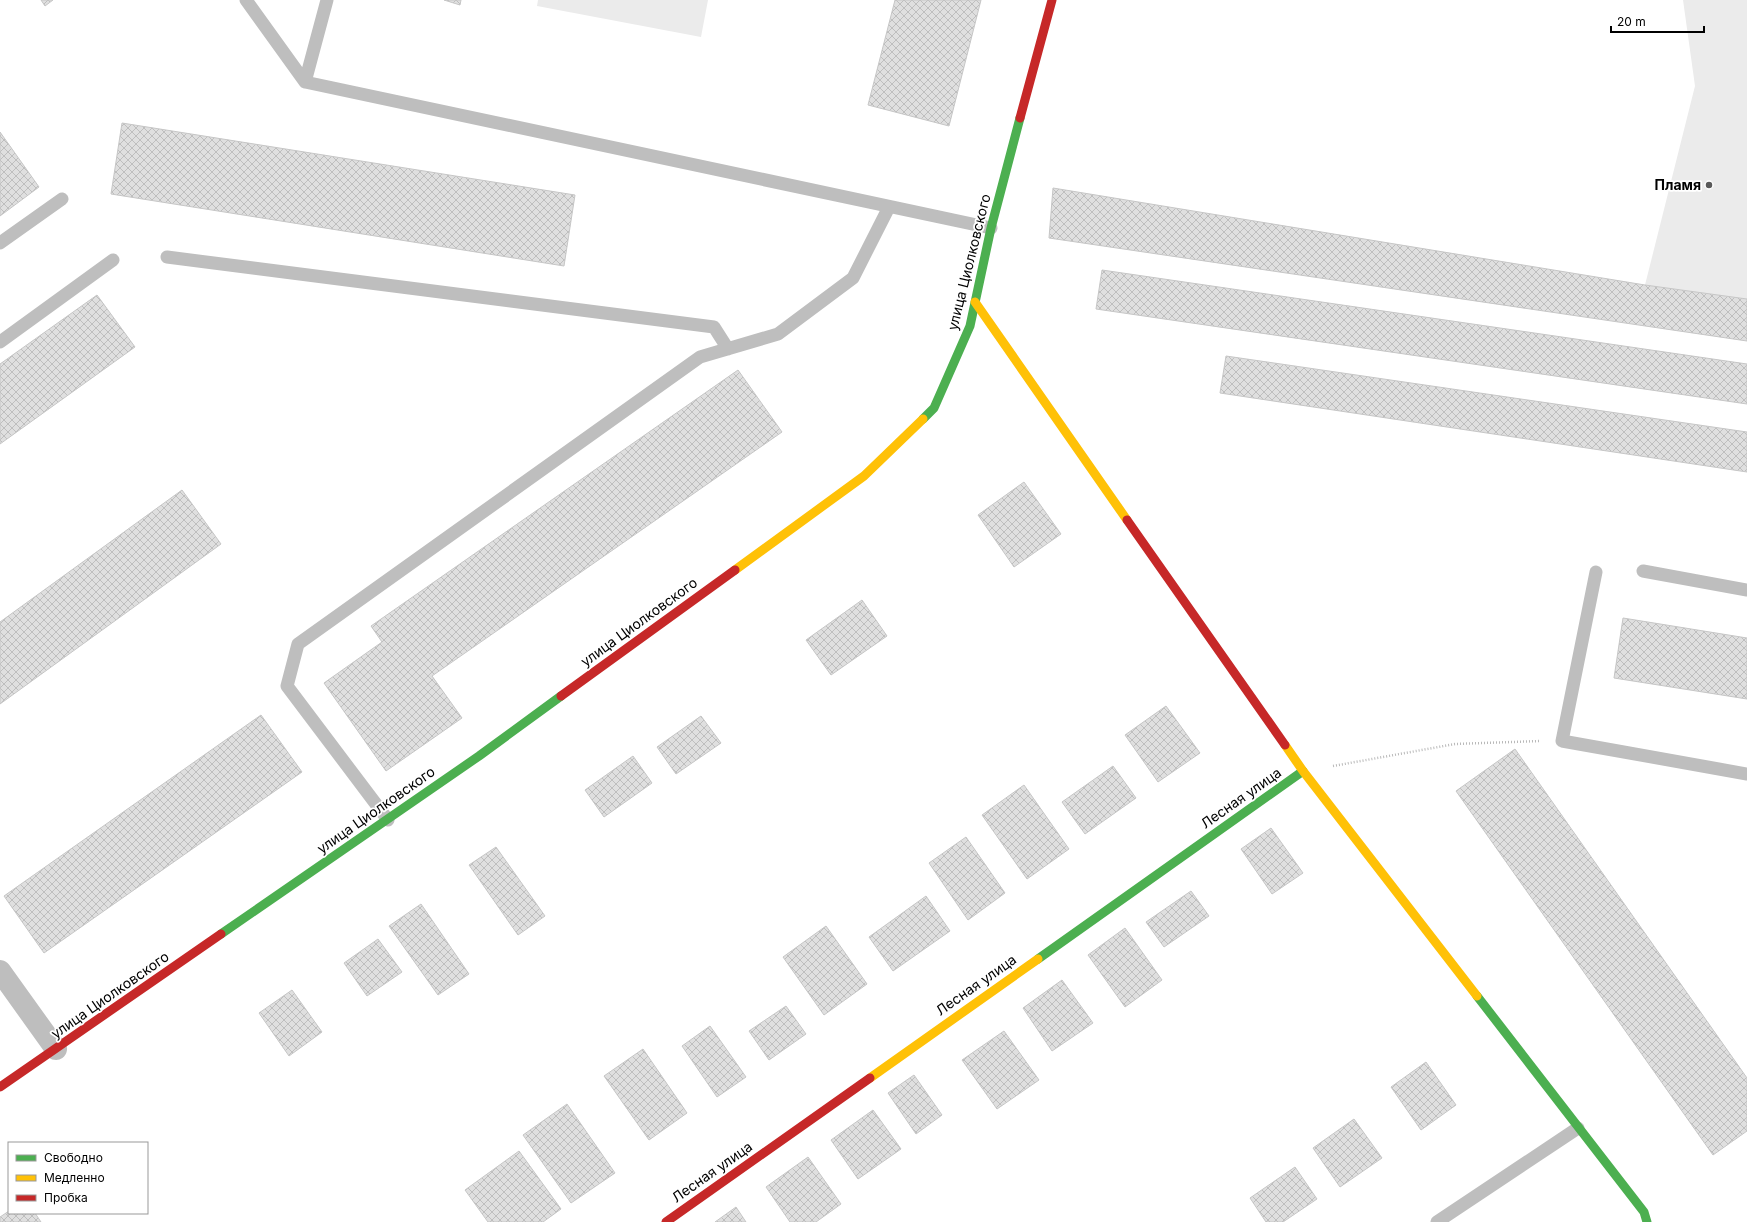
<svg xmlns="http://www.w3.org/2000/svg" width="1747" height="1222" viewBox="0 0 1747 1222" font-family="Inter,sans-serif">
	<defs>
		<pattern id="building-cross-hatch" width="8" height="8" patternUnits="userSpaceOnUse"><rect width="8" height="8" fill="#dfdfdf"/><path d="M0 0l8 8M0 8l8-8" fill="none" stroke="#bebebe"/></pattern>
	</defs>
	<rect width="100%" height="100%" fill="#fff"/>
	<path fill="#ebebeb" d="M538,0h170l-7,37 -164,-31z
		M1683,0h64v299l-102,-14 50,-199z"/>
	<path fill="url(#building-cross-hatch)" stroke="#c6c6c6" d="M41,0h12l-8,6z
		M444,0h17l-1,5z
		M895,0h86l-32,126 -81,-21z
		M122,123l453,72 -11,71 -453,-72z
		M0,132l39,55 -39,29z
		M1053,188l592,97 102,14v42l-698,-103z
		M1102,270l645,94v40l-651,-95z
		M97,295l38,52 -135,97v-80z
		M1226,356l521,76v40l-527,-79z
		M738,370l44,62 -350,244 30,42 -76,53 -62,-88 58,-41 -11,-16z
		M1024,482l37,52 -47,33 -36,-52z
		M182,490l39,54 -221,160v-82z
		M862,600l25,36 -56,39 -25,-35z
		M1623,618l124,20v61l-133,-21z
		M1166,706l34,47 -42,29 -33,-47z
		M261,715l41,57 -258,181 -40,-57z
		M701,716l20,27 -45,31 -19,-27z
		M1515,749l232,329v53l-34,24 -257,-364z
		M633,756l19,27 -48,34 -19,-27z
		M1113,766l23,32 -51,36 -23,-32z
		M1024,785l45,64 -42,30 -45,-64z
		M1271,828l32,45 -31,21 -31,-45z
		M966,837l39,56 -37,27 -39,-57z
		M496,847l49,69 -27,19 -49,-70z
		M1191,891l18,25 -45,31 -18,-25z
		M926,896l24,35 -57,40 -24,-34z
		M421,904l48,70 -31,21 -49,-69z
		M826,926l41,58 -43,31 -41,-58z
		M1125,928l37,52 -37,27 -37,-52z
		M378,939l24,33 -35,24 -23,-33z
		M1062,980l31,43 -41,28 -29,-43z
		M292,990l30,42 -33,24 -30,-43z
		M786,1006l20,28 -37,26 -20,-29z
		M710,1026l36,51 -29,20 -35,-51z
		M1004,1031l35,49 -42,29 -35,-49z
		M643,1049l44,64 -38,27 -45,-64z
		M1426,1062l30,43 -35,25 -30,-43z
		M914,1075l28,40 -26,19 -28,-41z
		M567,1104l48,69 -44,30 -48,-68z
		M873,1110l28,39 -43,30 -27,-39z
		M1354,1119l28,39 -42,29 -27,-39z
		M519,1151l42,58 -18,13h-55l-23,-32z
		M808,1157l33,47 -25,18h-26l-24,-35z
		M1295,1167l22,32 -34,23h-17l-16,-24z
		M736,1207l10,15h-31z
		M9,1211v2h26l6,9h-41v-5z"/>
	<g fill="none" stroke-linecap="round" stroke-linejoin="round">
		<path stroke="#b9b9b9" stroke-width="2.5" stroke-dasharray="1 2" stroke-linecap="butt" d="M1333,766l122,-22 85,-3"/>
		<path stroke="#bebebe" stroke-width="13" d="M246,0l59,82
			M327,0l-22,82 686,146
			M0,243l62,-44
			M167,257l547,70 14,22
			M0,342l113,-82
			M1643,571l104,19
			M1596,572l-34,169 185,33
			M388,820l-101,-134 11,-42 402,-287 78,-23 75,-56 36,-71
			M1437,1222l141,-94"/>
		<path stroke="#bebebe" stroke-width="22" d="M0,971l56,78"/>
		<path stroke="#4caf50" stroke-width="9" d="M923,419l11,-11 36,-82 21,-98 29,-110
			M221,934l258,-178 82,-60
			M1038,959l265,-188
			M1477,996l167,216 3,10"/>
		<path stroke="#ffc107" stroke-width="9" d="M975,302l152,218
			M735,570l129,-94 59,-57
			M1285,745l18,26 174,225
			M870,1078l168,-119"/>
		<path stroke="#c62828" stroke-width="9" d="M1020,118l32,-118
			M1127,520l158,225
			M561,696l174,-126
			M0,1087l221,-153
			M666,1222l204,-144"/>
	</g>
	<circle fill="#595959" stroke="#fff" stroke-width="1.5" cx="1709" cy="185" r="4"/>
	<g text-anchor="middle" stroke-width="3.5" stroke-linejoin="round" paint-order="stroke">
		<g font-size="14" font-weight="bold" fill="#000" stroke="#fff" text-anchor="end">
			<text x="1701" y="190">Пламя</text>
		</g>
		<g font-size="14" fill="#000" stroke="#fff">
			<text transform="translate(969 262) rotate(-76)" y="5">улица Циолковского</text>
			<text transform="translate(639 622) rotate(-36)" y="5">улица Циолковского</text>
			<text transform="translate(1241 798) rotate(-35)" y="5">Лесная улица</text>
			<text transform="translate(376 810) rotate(-35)" y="5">улица Циолковского</text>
			<text transform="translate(976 985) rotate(-35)" y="5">Лесная улица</text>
			<text transform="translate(110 995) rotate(-35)" y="5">улица Циолковского</text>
			<text transform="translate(712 1172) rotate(-35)" y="5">Лесная улица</text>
		</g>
	</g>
	<rect x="8" y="1142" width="140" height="72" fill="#ffffff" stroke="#999999"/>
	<rect x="16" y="1155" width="20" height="6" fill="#4caf50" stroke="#999999"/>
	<text x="44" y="1162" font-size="12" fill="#000000">Свободно</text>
	<rect x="16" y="1175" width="20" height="6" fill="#ffc107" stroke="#999999"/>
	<text x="44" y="1182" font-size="12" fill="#000000">Медленно</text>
	<rect x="16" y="1195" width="20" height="6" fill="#c62828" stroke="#999999"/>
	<text x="44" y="1202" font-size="12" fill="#000000">Пробка</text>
	<path d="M1611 26v6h93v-6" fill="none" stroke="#000000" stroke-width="2"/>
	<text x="1617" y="26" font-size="12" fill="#000000" stroke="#ffffff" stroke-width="3" paint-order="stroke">20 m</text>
</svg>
